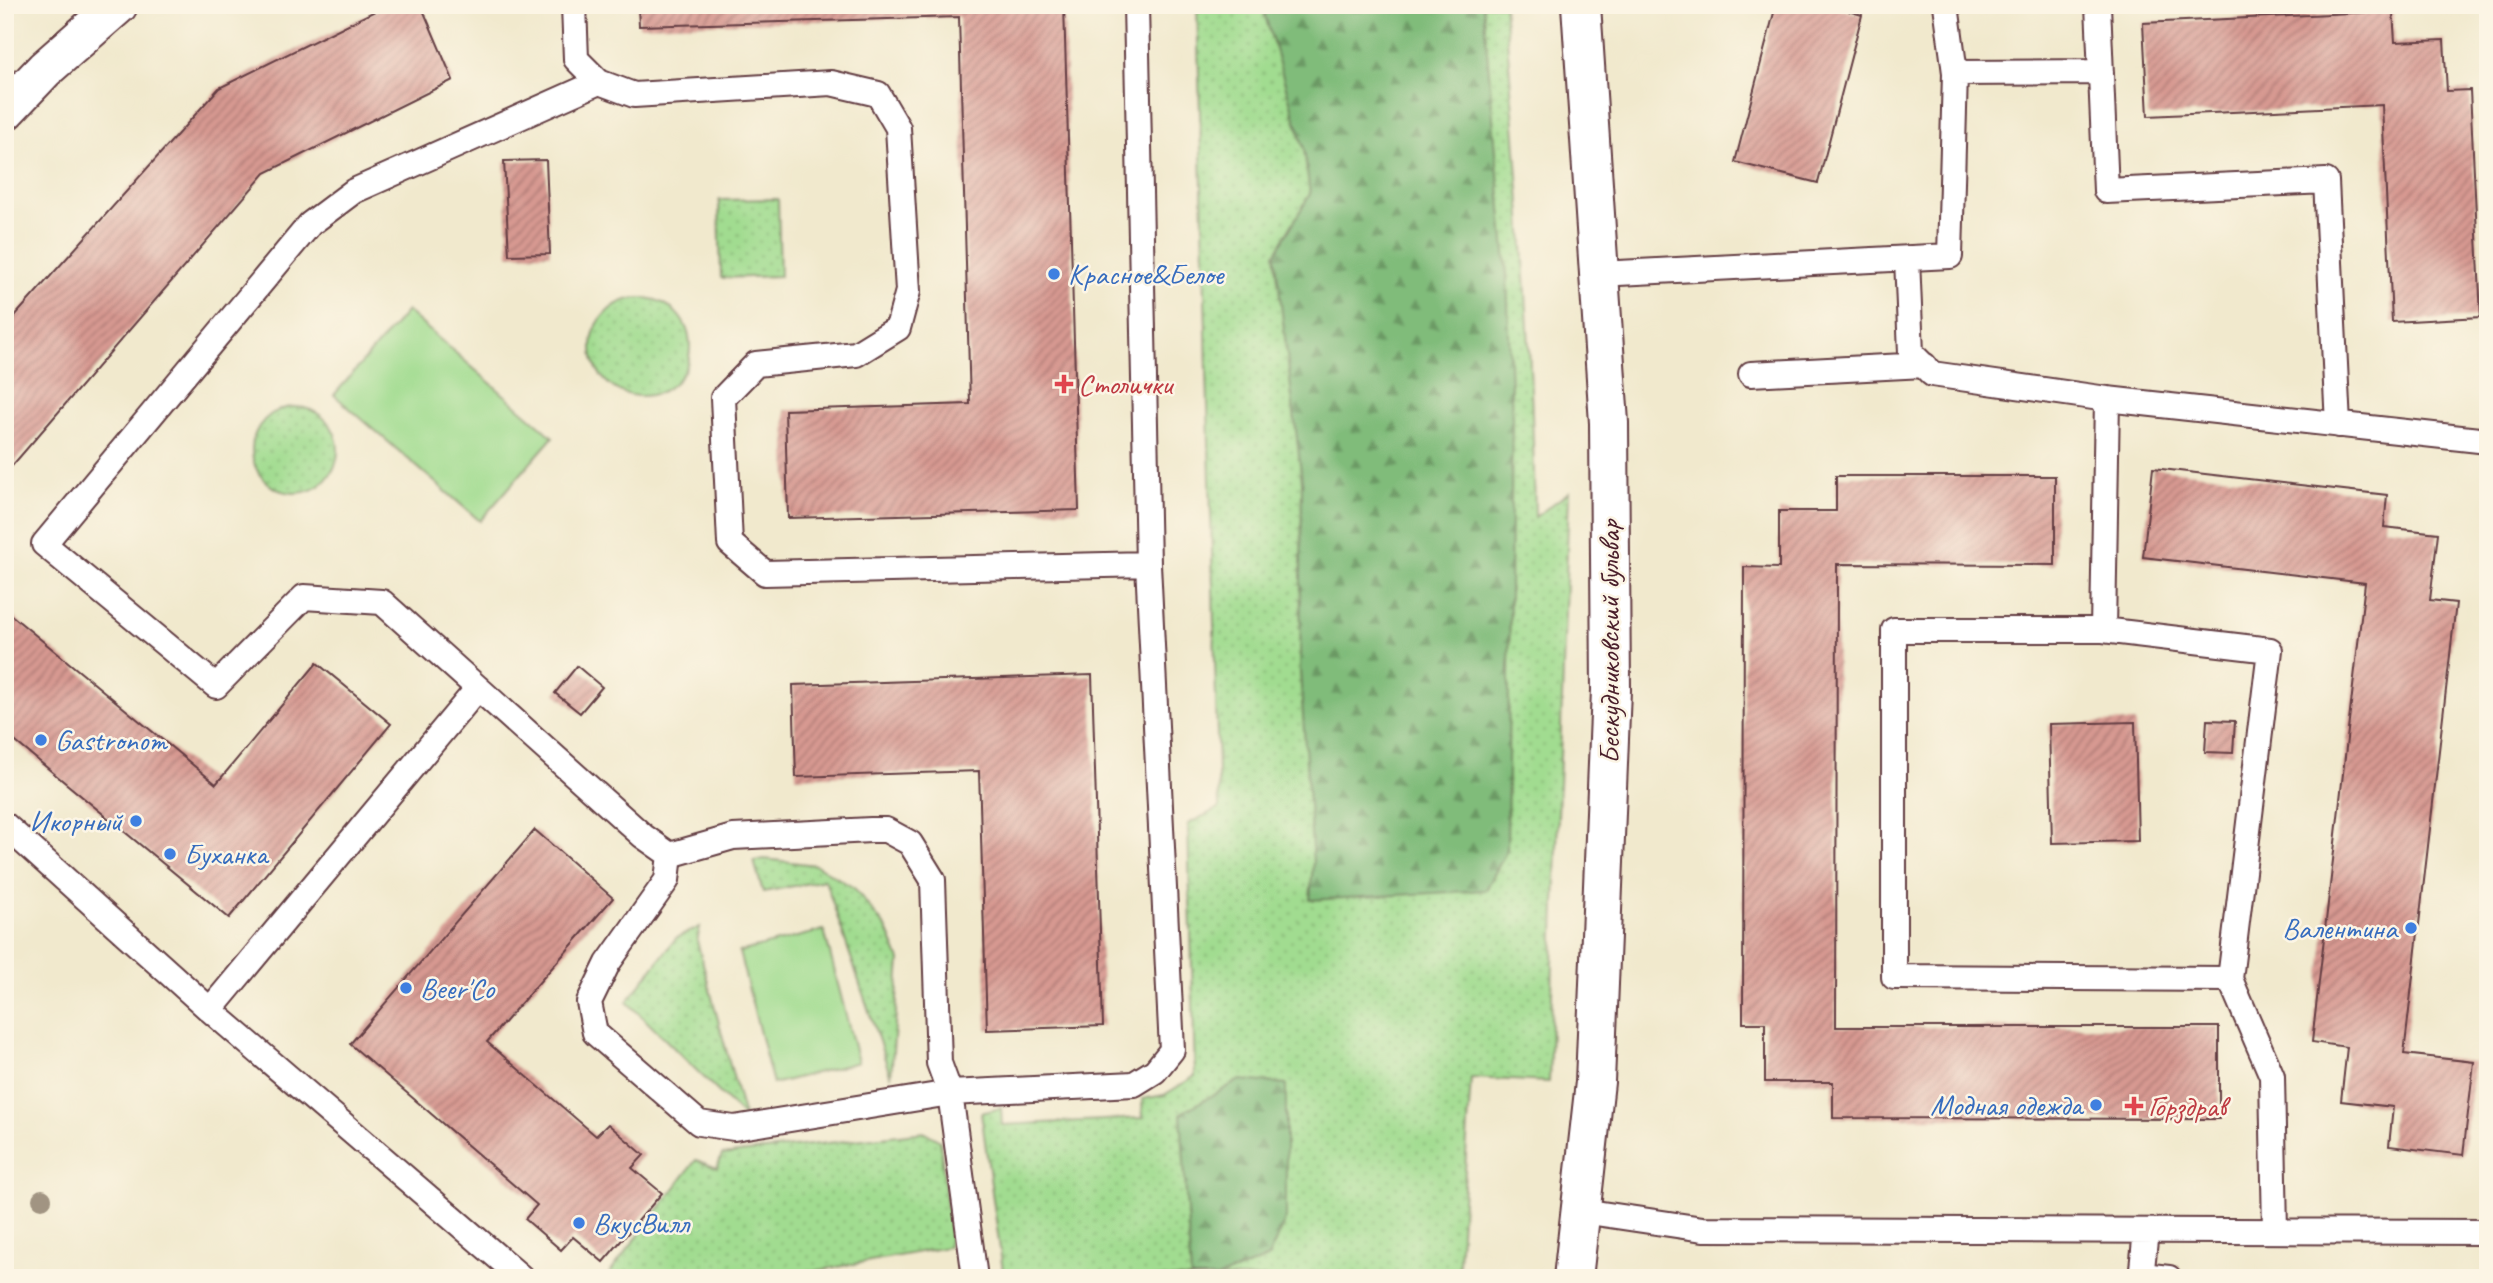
<svg xmlns="http://www.w3.org/2000/svg" width="2493" height="1283" viewBox="0 0 2493 1283" font-family="Caveat,sans-serif">
	<defs>
		<pattern id="green-dots" width="8" height="8" patternUnits="userSpaceOnUse" patternTransform="scale(1.75)"><rect width="8" height="8" fill="#a1dc90"/><path d="M2 2h.1M6 6h.1" fill="none" stroke="#8cbc7c" stroke-width="1.8" stroke-linecap="round"/></pattern>
		<pattern id="forest-firs" width="22" height="20" patternUnits="userSpaceOnUse" patternTransform="scale(1.75)"><rect width="22" height="20" fill="#80bc7a"/><path d="M5 1l3.5 6h-7zM16 11l3.5 6h-7z" fill="#6b9864"/></pattern>
		<pattern id="building-hatch" width="6" height="6" patternUnits="userSpaceOnUse" patternTransform="scale(1.75)"><rect width="6" height="6" fill="#d79991"/><path d="M-1 1l2-2M0 6l6-6M5 7l2-2" fill="none" stroke="#b07c77"/></pattern>
	</defs>
	<rect width="100%" height="100%" fill="#fcf5e5"/>
	<filter id="ink" filterUnits="userSpaceOnUse"><feTurbulence type="fractalNoise" baseFrequency=".0143" numOctaves="2"/><feDisplacementMap in="SourceGraphic" scale="14" xChannelSelector="R" yChannelSelector="G"/><feConvolveMatrix kernelMatrix="1 2 1 2 8 2 1 2 1" color-interpolation-filters="sRGB"/></filter>
	<filter id="wash" filterUnits="userSpaceOnUse"><feTurbulence type="fractalNoise" baseFrequency=".00686" numOctaves="4" result="noise"/><feDisplacementMap in="SourceGraphic" scale="28" xChannelSelector="R" yChannelSelector="G"/><feGaussianBlur stdDeviation="1.57" result="paint"/><feColorMatrix in="noise" values="0 0 0 0 0 0 0 0 0 0 0 0 0 0 0 0 0 1.4 0 .05"/><feComposite in="paint" operator="in"/></filter>
	<g filter="url(#wash)">
		<rect width="100%" height="100%" fill="#f1e9cd"/>
		<path fill="url(#green-dots)" stroke="#767e5e" stroke-width="2" d="M1197,5h307c15,170 28,341 31,512l34,-25 -20,590 -78,-4 -13,200h-454l-23,-165 20,-5 1,17 141,-7 -1,-19 22,-4 31,-19 -7,-252 31,-16z
			M778,199l2,77 -59,2 -2,-78z
			M592 347a49 49 0 1 1 98 0a49 49 0 1 1-98 0Z
			M252 450a43 43 0 1 1 86 0a43 43 0 1 1-86 0Z
			M764,859l52,6 38,23 33,41 13,31 -9,117 -66,-197 -62,12 -9,-31z
			M700,927l-3,14 47,176 -117,-115 49,-64z
			M925,1132l15,9 10,94 -2,12 -172,31h-170l90,-118 21,8 5,-13z"/>
		<path fill="url(#forest-firs)" stroke="#656e52" stroke-width="2" d="M1262,5h221l24,270 5,145 -5,430 -21,40 -176,10 3,-37 -13,-191 2,-191 -27,-227 35,-60 -6,-45z
			M1240,1080l46,4v134l-18,40 -51,20h-26l-10,-165z"/>
		<path fill="#a1dc90" stroke="#767e5e" stroke-width="2" d="M407,311l146,126 -73,84 -146,-126z
			M824,930l34,132 -85,22 -34,-132z"/>
		<g id="blocks">
			<path fill="url(#building-hatch)" d="M387,5h34l32,75 -188,93 -260,301v-147l214,-239z
				M638,5h426l15,505 -291,8 -3,-108 185,-6 -11,-387 -320,9z
				M1776,5h51l35,10 -44,168 -83,-21z
				M2393,11l2,31 49,-2 3,51 23,-1 11,227 -89,5 -10,-217 -234,11 -5,-93z
				M546,160l4,94 -41,1 -5,-94z
				M2153,468l234,27 -3,32 54,6 -8,67 26,3 -52,451 70,8 -11,93 -74,-9 4,-39 -52,-6 6,-54 -35,-5 53,-459 -222,-26z
				M1836,476h219v89l-218,-1 -1,463h383v92l-386,-1v-36h-68v-59h-22l1,-456 35,1v-57h57z
				M5,610l211,174 101,-121 74,61 -162,194 -224,-185z
				M577,666l25,21 -22,26 -25,-20z
				M1092,675l11,351 -116,4 -8,-259 -183,6 -3,-92z
				M2207,720l28,1 -2,32 -28,-1z
				M2135,722l3,119 -86,2 -3,-119z
				M535,830l78,68 -126,144 109,94 12,-12 36,31 -12,13 30,25 -59,69 -30,-25 -12,13 -36,-31 12,-14 -187,-161z"/>
		</g>
	</g>
	<g filter="url(#ink)">
		<use href="#blocks" fill-opacity="0" stroke="#633d43" stroke-width="2"/>
		<g fill="none" stroke-linecap="round" stroke-linejoin="round">
			<g stroke="#633d43" stroke-width="28">
				<path id="service" d="M574,5l2,54 23,23 35,13 197,-12 47,11 20,34 10,163 -10,37 -42,26 -100,10 -33,34 7,145 35,30 383,-9
					M2098,5l8,186 220,-10 12,244
					M1955,73l146,-1
					M599,82l-245,109 -44,33 -266,320 172,142 88,-89 78,5 261,234 27,19 63,-18 138,-7h15l24,13 23,37 6,183 11,30 -216,35 -35,-5 -104,-90 -6,-31 19,-39 59,-83 3,-25
					M1907,259l4,94 21,21 175,25 381,42
					M1599,274l351,-18 5,-183 -9,-68
					M1751,374l173,-9
					M2103,630l4,-231
					M5,825l205,185 312,268
					M2230,979l-336,-2v-347h209l167,20 -40,329 42,97 3,155
					M210,1010l268,-322
					M1582,1211l121,18 785,3
					M2142,1275l27,3
					M975,1278l-25,-185 184,-9 21,-13 17,-21 -24,-486 -12,-559
					M2141,1278l5,-47"/>
			</g>
			<g stroke="#633d43" stroke-width="42">
				<path id="minor" d="M5,111l40,-42 73,-64"/>
			</g>
			<g stroke="#633d43" stroke-width="42">
				<path id="tertiary" d="M1573,1278l22,-196 16,-392 -2,-267 -28,-418"/>
			</g>
			<use href="#service" stroke="#fff" stroke-width="24"/>
			<use href="#minor" stroke="#fff" stroke-width="38"/>
			<use href="#tertiary" stroke="#fff" stroke-width="38"/>
		</g>
		<circle fill="#a19482" cx="42" cy="1199" r="10"/>
	</g>
	<g fill="#3f7fe0" stroke="#fcf5e5" stroke-width="2.5">
		<circle cx="1054" cy="274" r="7"/>
		<circle cx="41" cy="740" r="7"/>
		<circle cx="136" cy="821" r="7"/>
		<circle cx="170" cy="854" r="7"/>
		<circle cx="2411" cy="928" r="7"/>
		<circle cx="406" cy="988" r="7"/>
		<circle cx="2096" cy="1105" r="7"/>
		<circle cx="579" cy="1223" r="7"/>
	</g>
	<g fill="#e0444e" stroke="#fcf5e5" stroke-width="2.5">
		<path d="M1060.5 373.5h7v7h7v7h-7v7h-7v-7h-7v-7h7z"/>
		<path d="M2130.5 1095.5h7v7h7v7h-7v7h-7v-7h-7v-7h7z"/>
	</g>
	<g text-anchor="middle" stroke-width="5" stroke-linejoin="round" paint-order="stroke">
		<g font-size="30" fill="#366cbe" stroke="#fcf5e5" text-anchor="start">
			<text x="1068" y="284">Красное&amp;Белое</text>
			<text x="55" y="750">Gastronom</text>
			<text x="122" y="831" text-anchor="end">Икорный</text>
			<text x="184" y="864">Буханка</text>
			<text x="2397" y="938" text-anchor="end">Валентина</text>
			<text x="420" y="998">Beer'Co</text>
			<text x="2082" y="1115" text-anchor="end">Модная одежда</text>
			<text x="593" y="1233">ВкусВилл</text>
		</g>
		<g font-size="30" fill="#be3a42" stroke="#fcf5e5" text-anchor="start">
			<text x="1078" y="394">Столички</text>
			<text x="2148" y="1116">Горздрав</text>
		</g>
		<g font-size="30" fill="#4a1f2b" stroke="#fcf5e5">
			<text transform="translate(1609 642) rotate(-90)" y="10">Бескудниковский бульвар</text>
		</g>
	</g>
	<rect width="2493" height="1283" fill="none" stroke="#fcf5e5" stroke-width="28"/>
</svg>
